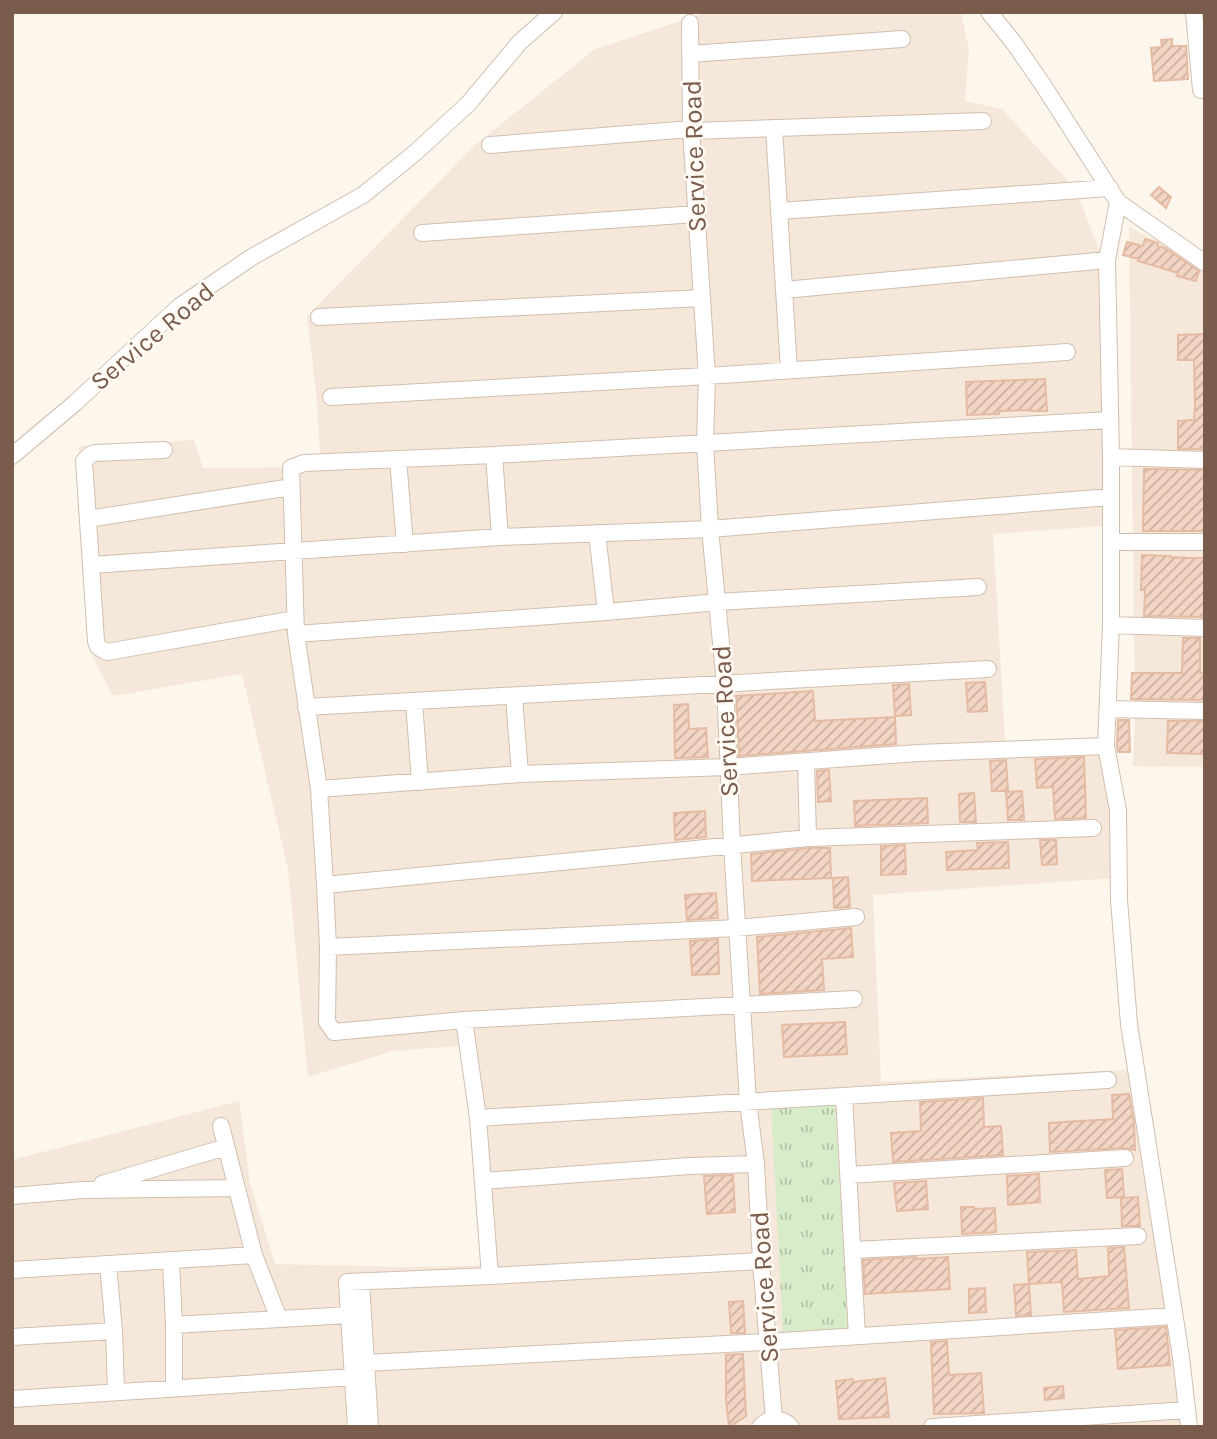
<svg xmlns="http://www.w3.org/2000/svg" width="1217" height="1439" viewBox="0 0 1217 1439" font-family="Karla,sans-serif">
	<defs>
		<pattern id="grass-tufts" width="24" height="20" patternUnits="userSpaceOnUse" patternTransform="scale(1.75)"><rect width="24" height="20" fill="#d8ecc9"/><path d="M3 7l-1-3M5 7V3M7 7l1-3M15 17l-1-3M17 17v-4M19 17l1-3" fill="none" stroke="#b4c2a5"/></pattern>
		<pattern id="building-hatch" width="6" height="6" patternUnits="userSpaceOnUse" patternTransform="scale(1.75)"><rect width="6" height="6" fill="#f3d5c3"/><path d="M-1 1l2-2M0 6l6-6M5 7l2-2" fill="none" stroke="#cab0a1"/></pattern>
	</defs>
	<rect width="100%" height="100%" fill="#fdf6ec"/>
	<path fill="#f5e8da" d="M708,12h253l8,37 -4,52 37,8 74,81 28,72 16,242 -1,21 -126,9 13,222 109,-6 1,128 -243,17 8,187 258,-13 46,358h-1173v-267l227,-59 11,82 25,81 131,3 80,-2 -15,-220 -78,6 -85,26 -20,-208 -46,-195 -129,22 -19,-37 -15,-213 115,-6 9,28 118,-1 -5,-76 -9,-75 167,-170 121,-97z
		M1129,227l76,38v502l-72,-1 2,-51z"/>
	<path fill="url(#grass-tufts)" d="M835,1101l13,228 -65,4 -12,-228z"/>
	<path fill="url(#building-hatch)" stroke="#e6bba3" stroke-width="2" d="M1172,39v7h14l2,33 -34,2 -3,-33 11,-1 -1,-7z
		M1159,187l12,10 -5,11 -15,-13z
		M1145,239l13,4 -1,3 8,2 34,23 -3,10 -19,-5 1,-3 -40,-12 1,-2 -16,-4 4,-13 16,4z
		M1205,334v115h-27v-28l16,-1 1,-15 -1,-45h-16v-25z
		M1045,379l2,32h-16v-1l-32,1v3l-32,1 -1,-33z
		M1144,469l61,1v61h-62z
		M1142,555l28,1v1l18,1h17v59l-61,-1 1,-26h-4z
		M1183,638h17v35h5v27l-74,-1 1,-26h50z
		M985,682l2,29 -19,1 -2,-29z
		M909,684l2,31 -16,1 -2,-31z
		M813,691l2,30 80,-4 1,27 -157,12 -3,-60z
		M688,704l1,25 17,-1 2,29 -33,1 -1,-53z
		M1118,720h11l1,32h-12l-1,-7z
		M1168,721h37v33l-38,-1z
		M1084,757l2,61 -31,1 -2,-32 -16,1 -2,-29z
		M1006,760l2,31h-16l-2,-30z
		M829,770l2,31 -13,1 -1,-31z
		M1022,791l2,29h-16l-2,-28z
		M974,793l2,29h-16l-1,-28z
		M927,798l1,25 -73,3 -1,-25z
		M705,811l1,26 -31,3 -1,-27z
		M1040,840h16l1,24 -15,1z
		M1008,842l1,26 -62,2 -1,-18 32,-2 -1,-7z
		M905,845l1,29 -25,1v-29z
		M809,848h21l1,30 -79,3 -1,-27z
		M848,877l2,30 -16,1 -1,-30z
		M716,893l2,25 -31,2 -2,-25z
		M851,928l2,29 -31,2 2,31 -64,4 -3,-57z
		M718,939l1,35 -27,1 -2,-34z
		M845,1022l2,32 -63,3 -2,-32z
		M1129,1094l5,29 1,27 -11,-2 -74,4 -1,-29 64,-4 -1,-24z
		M983,1098l1,29 17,-1 2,29 -110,7 -2,-29 30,-2 -1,-29z
		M1122,1169l2,28 -17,1 -2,-28z
		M1039,1174l1,28 -32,3 -1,-29z
		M733,1175l2,37 -28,2 -3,-38z
		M926,1181l2,28 -31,2 -3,-28z
		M1138,1197l2,29h-18l-1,-28z
		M961,1207h13v2l21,-1 1,24 -34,2z
		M1124,1247l5,61 -65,4 -2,-30 -33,2 -2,-32 49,-2 2,29 31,-3 -1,-28z
		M916,1257v2l32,-2 2,32 -85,5 -2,-34z
		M1029,1284l2,31 -15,1 -2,-31z
		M985,1288l1,24 -17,1v-24z
		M743,1301l2,32h-14l-2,-31z
		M1166,1327l4,38 -52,4 -3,-39z
		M947,1341l2,34 32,-2 3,40 -50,1 -3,-72z
		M743,1354l3,62 -17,11 -3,-28v-44z
		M885,1378l4,39 -50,2 -3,-38 16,-2 1,3z
		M1063,1386l1,12 -19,2 -1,-12z"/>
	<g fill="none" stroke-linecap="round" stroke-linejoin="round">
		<g stroke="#d1beb0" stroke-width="18">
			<path id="minor" d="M989,12l25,31 29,42 75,117 87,61
				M1194,12l7,78
				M690,23l1,106 16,247 -2,67 5,86 15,155 7,161 16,257 8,62 5,97 13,158
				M690,54l212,-15
				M774,128l15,242
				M692,131l291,-10
				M490,145l201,-16
				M1118,202l-11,58 4,197v168l-5,121 12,64 1,90 10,124 52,333 8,70
				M779,211l331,-23
				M422,233l274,-19
				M784,290l323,-30
				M319,317l383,-19
				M331,397l376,-21 360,-24
				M164,450l-69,3 -5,2 -6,6 12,180 2,6 9,5 188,-33
				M494,455l6,82
				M12,456l63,-53 105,-97 72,-49 111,-62 53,-43 52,-48 52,-62 34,-30
				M1111,457l94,3
				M398,459l7,85
				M88,519l203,-32
				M597,533l9,79
				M1111,542h94
				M91,565l409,-28 210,-8 400,-32
				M1111,625l94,3
				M296,634l310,-22 112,-10 260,-15
				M514,697l6,77
				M414,702l6,80
				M306,707l682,-38
				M1109,709l96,2
				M806,762l2,76
				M319,789l201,-15 208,-7 190,-14 188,-7
				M325,885l483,-47 285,-10
				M328,947l409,-19 119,-11
				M854,999l-390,21 -130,12 -7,-10 1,-75 -3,-62 -6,-96 -23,-155 -5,-166 13,-5 190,-8 616,-35
				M464,1020l14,98 12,158
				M844,1096l13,240
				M478,1118l630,-38
				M221,1126l33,129 25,64
				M849,1175l276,-17
				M483,1181l207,-15 66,-2
				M102,1184l124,-37
				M12,1196l71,-6 154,-2
				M853,1250l285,-14
				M171,1260l3,65v63
				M108,1264l6,67 2,61
				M12,1270l242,-15
				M361,1282l9,145
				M174,1325l175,-10
				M12,1337l102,-6
				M366,1363l400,-21 408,-26
				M12,1399l341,-22
				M356,1427l-9,-145 143,-6 271,-15
				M760,1427c9,-10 22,-10 31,0
				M932,1427l255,-17"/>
		</g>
		<use href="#minor" stroke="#fff" stroke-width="16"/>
	</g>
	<g text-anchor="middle" stroke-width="5" stroke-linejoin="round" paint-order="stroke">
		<g font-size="26" fill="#7a5c4d" stroke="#fffaf3">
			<text transform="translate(694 156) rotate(-92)" y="9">Service Road</text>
			<text transform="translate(152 336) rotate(-40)" y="9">Service Road</text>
			<text transform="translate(725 721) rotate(-93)" y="9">Service Road</text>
			<text transform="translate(764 1287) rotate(-94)" y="9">Service Road</text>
		</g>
	</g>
	<rect width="1217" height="1439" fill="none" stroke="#7a5c4d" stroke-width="28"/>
</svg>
